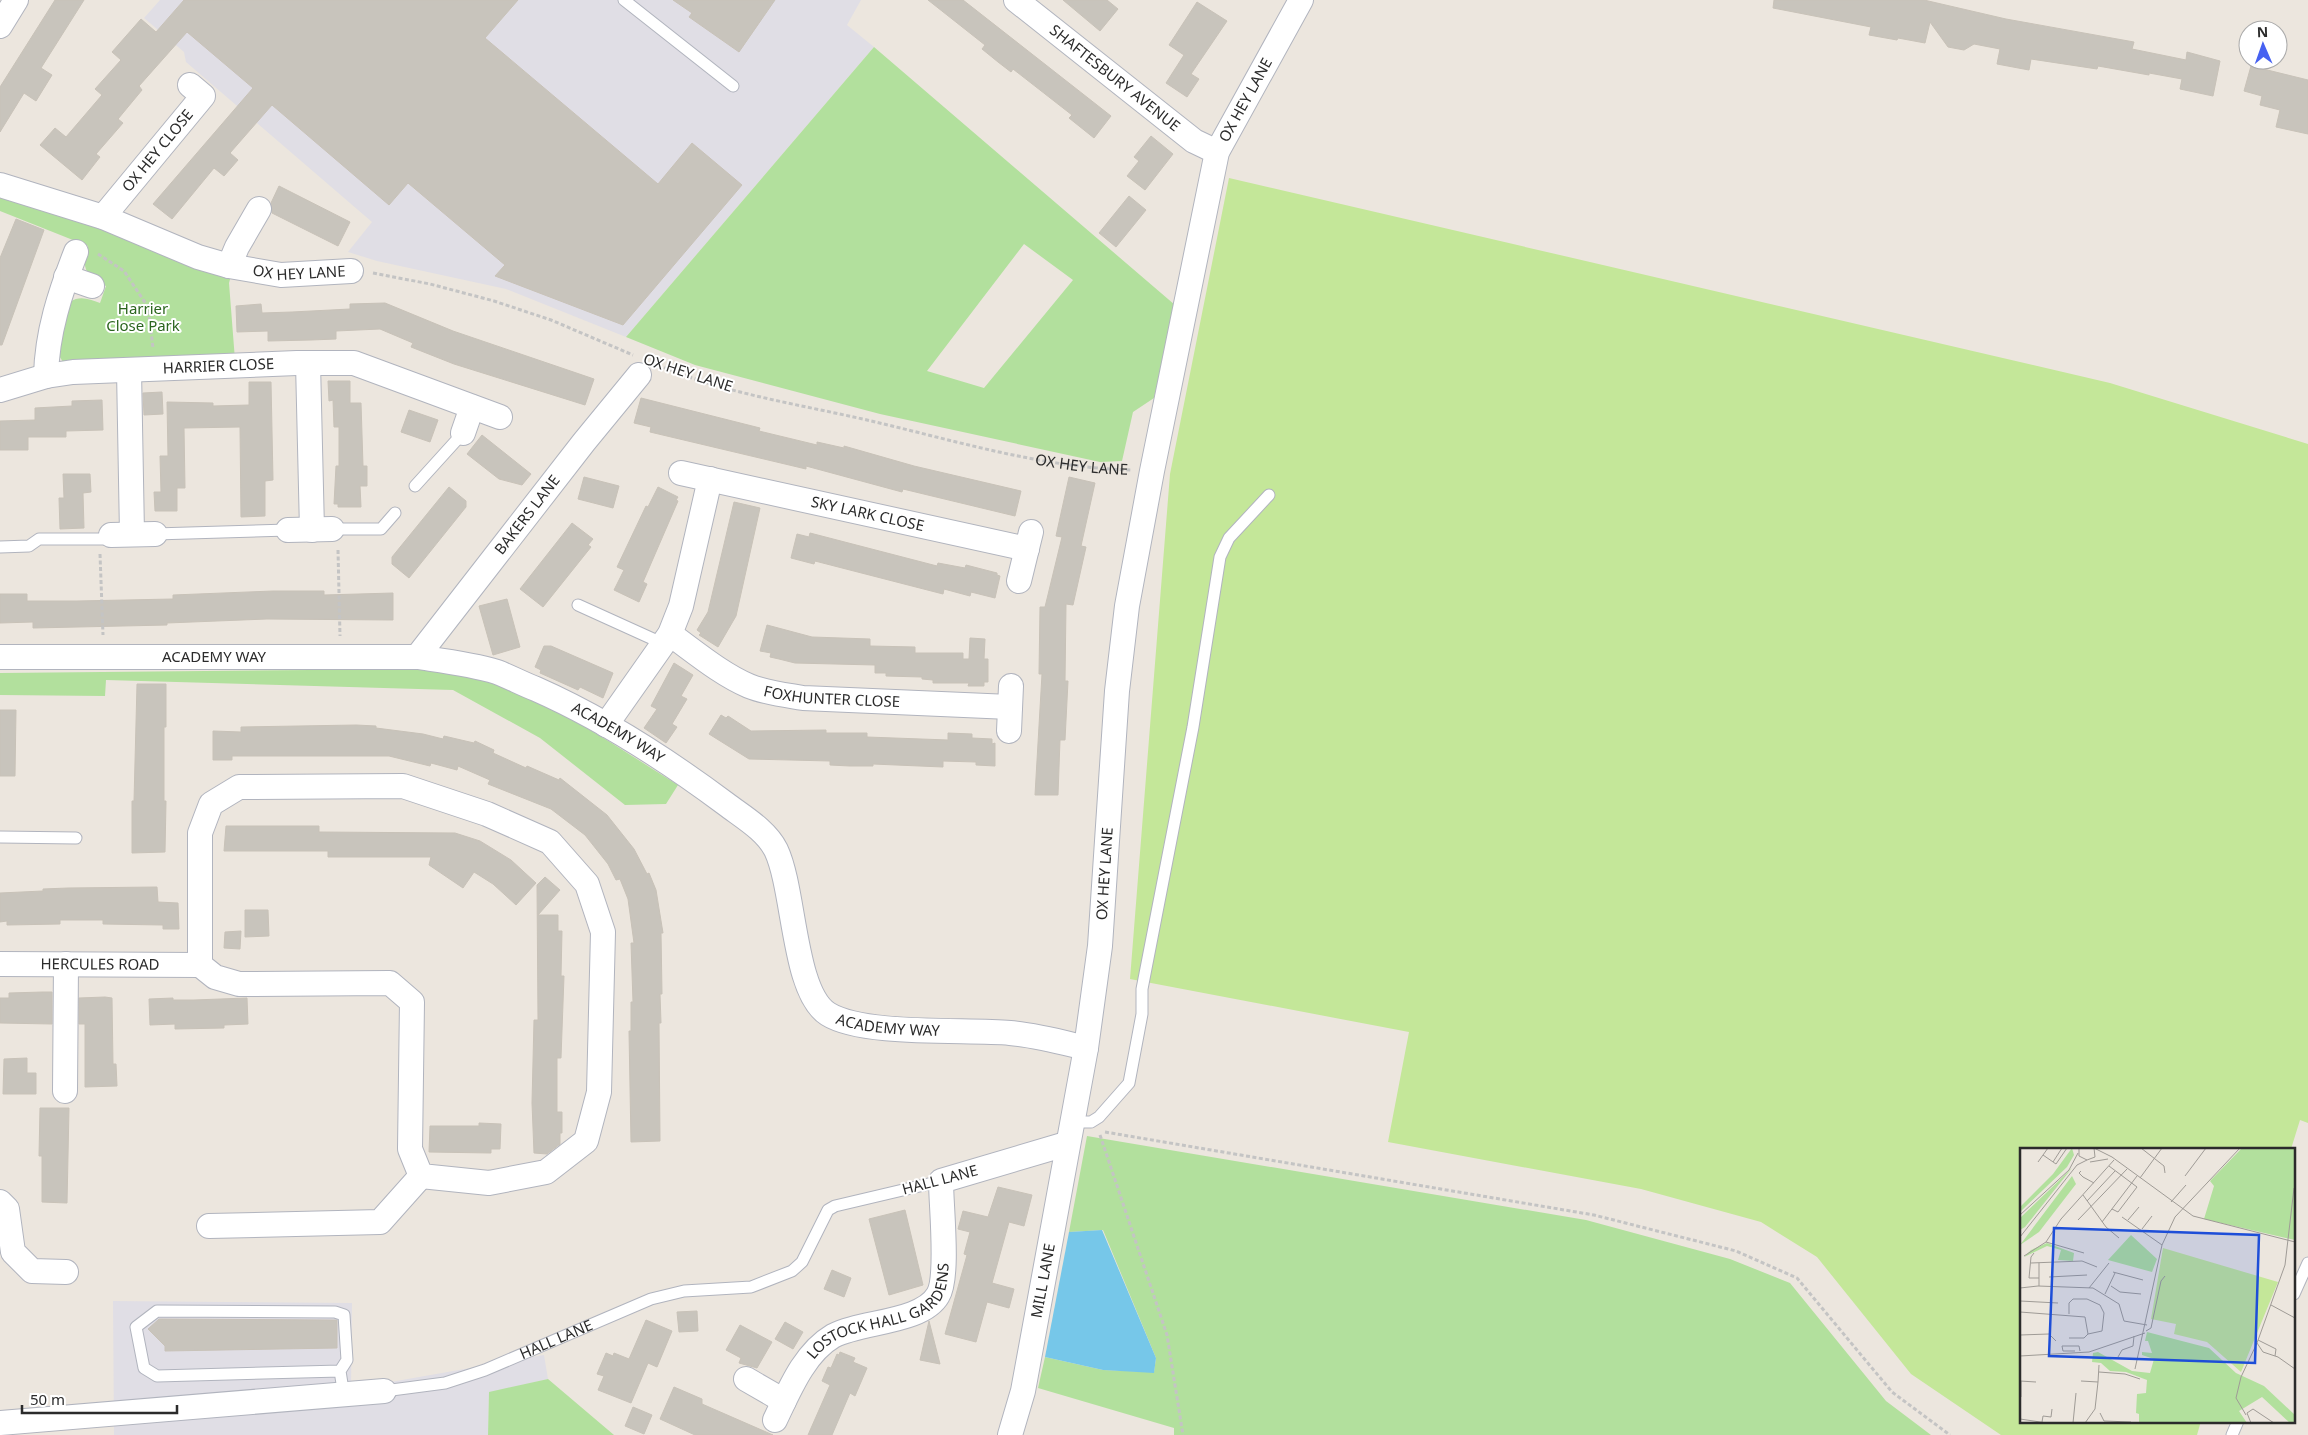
<svg xmlns="http://www.w3.org/2000/svg" width="2308" height="1435" viewBox="0 0 2308 1435" font-family="'Noto Sans',sans-serif">
	<rect width="100%" height="100%" fill="#ece6de"/>
	<path fill="#e0dee5" d="M160,0h701l-14,25 27,22 -248,290 -120,-48 -129,-28 -29,-9 24,-30 -186,-160 -2,-10 -40,-34z
		M113,1301l239,2 -1,86 193,-34 4,24 -59,14 -1,42h-374z"/>
	<path fill="#b2e09d" fill-rule="evenodd" d="M874,47l301,258 -21,93 -21,14 -11,49 -22,1 -220,-48 -185,-49 -69,-28zM1024,244l49,36 -89,108 -57,-17z
		M0,193l232,79 -3,11 6,77 -172,2 -5,-8 12,-52c10,-7 19,-3 30,1l6,-17c-21,-11 -25,-17 -18,-40l-88,-35z
		M422,669c32,5 63,10 93,22 54,22 113,63 163,94l-12,19 -41,1 -85,-67 -87,-48 -347,-10 -1,16 -105,-1v-22z
		M1087,1136l499,84 144,39 60,24 96,118 45,34h-757v-7l-136,-40 7,-31 58,13 51,2 2,-14 -53,-128 -34,2z
		M548,1379l66,56h-126l1,-43z"/>
	<path fill="#c4e799" d="M1229,178l881,205 198,61v679l-8,-3 -9,29h-269v272h179l-4,14h-196l-90,-61 -94,-117 -56,-35 -120,-33 -253,-47 21,-110 -279,-53 40,-505z"/>
	<path fill="#76c7e9" d="M1102,1230l54,128 -2,15 -51,-3 -58,-13 24,-125z"/>
	<path fill="#c8c4bc" stroke="#c8c2b8" d="M55,0h29l-43,68 11,7 -16,26 -12,-8 -24,39v-45z
		M184,0h334l-33,38 173,146 34,-41 50,42 -119,140 -128,-49 10,-11 -97,-82 -19,22 -117,-100 -42,48 8,7 -14,16 -10,-8 -42,51 -19,-15 100,-116 -66,-56 -48,54 3,4 -24,29 5,4 -27,31 4,3 -18,23 -42,-35 15,-17 11,9 36,-42 -7,-6 26,-29 -9,-8 29,-33 15,13z
		M673,0h102l-36,52 -50,-35 3,-4z
		M928,0h35l148,116 -17,22 -25,-20 3,-3 -59,-46 -2,3 -13,-10 -16,-13 3,-4z
		M1063,0h44l11,9 -18,22z
		M1774,0h150l82,19 128,23 -2,7 54,11 1,-8 33,9 -7,35 -33,-7 2,-10 -33,-6v2l-51,-9 -1,3 -66,-10 -2,11 -32,-6 3,-15 -26,-5 -10,6 -16,-3 -18,-25 -5,21 -27,-5 -1,2 -28,-5 2,-8 -98,-19z
		M1197,2l30,19 -36,53 8,5 -12,18 -21,-14 18,-28 -15,-10z
		M2251,66l57,14v54l-32,-7 4,-17 -20,-5 2,-9 -18,-5z
		M1151,136l22,18 -28,36 -18,-14 12,-15 -5,-4z
		M279,186l71,36 -12,24 -66,-33 -1,-10z
		M1129,196l17,14 -30,37 -17,-14z
		M16,219l28,11 -42,115h-2v-87z
		M385,303l68,28 141,48 -9,26 -131,-41 -43,-17 2,-4 -33,-14 -44,2v8l-25,1 -43,1v-10l-31,1 -1,-26 25,-2 1,9 30,-1 58,-3v-5z
		M328,381h22v22h11l2,63h4v20h-7l1,21h-23v-3h-4l2,-38h3v-39h-5l-1,-27 -4,1z
		M249,382h22l2,98 -8,1v35l-24,1 -1,-90 -56,1 1,60h-8v23h-22l-1,-19h7l-1,-36h8l-1,-54 46,1v3l36,-1z
		M162,392l1,22 -19,1 -1,-22z
		M641,398l119,30 -1,3 58,14v-3l27,6v-2l70,20 107,25 -6,25 -112,-27 -1,3 -96,-26v3l-156,-37 1,-5 -17,-4z
		M102,400l1,30 -37,1v6h-38v13h-28v-29l35,-1v-12l37,-2v-5z
		M409,410l29,10 -8,22 -29,-10z
		M482,435l49,39 -9,11 -23,-6 -32,-25z
		M63,474h27l1,18 -8,1 1,35 -24,1 -1,-31h5z
		M584,477l35,9 -6,22 -35,-9z
		M1069,477l26,6 -14,63 5,1 -13,58 -7,-1 -1,77h3l-3,59h-5l-2,55h-23l7,-121h-3l1,-67h5l17,-70 -6,-1z
		M449,487l17,14v6l-57,71 -17,-14v-7z
		M658,487l20,10 -2,3 2,1 -35,81 4,2 -8,18 -25,-12 10,-20 -7,-3 29,-61 2,1z
		M734,502l26,6 -24,108 -18,31 -19,-12 2,-2 -4,-3 11,-18z
		M572,523l21,16 -5,6 3,2 -48,60 -23,-18z
		M810,533l127,33 1,-3 27,5 1,-3 31,8v2l3,1 -5,22 -24,-6 -1,4 -26,-7 -1,5 -128,-33 -1,3 -23,-6 6,-24 12,3z
		M273,591h51v4l69,-2v27l-126,-1 -100,4v2l-134,3v-6l-33,1v-29h27v7h50l96,-2v-4z
		M507,599l13,48 -27,8 -14,-49z
		M767,625l45,12 58,2v7l45,1v6h48v6h6l1,-21 15,1 -1,20h4v23h-4v4h-16l1,-3h-36v-3l-11,-1v-2l-36,-1v-3h-11v-8l-80,-2 -16,-4 -9,-2 1,-4 -11,-2z
		M544,646h7l62,27 -10,25 -23,-11 -2,3 -38,-17 1,-3 -6,-3z
		M674,663l19,12 -12,21 6,3 -15,25 5,3 -11,16 -22,-15 13,-19 -6,-3z
		M137,684h29v43h-2v74h2l-1,51 -33,1v-52h2z
		M0,710h16l-1,66h-15z
		M721,715l5,3 2,-2 23,15 75,-1v3h41v4l81,3v-7l24,1v4l20,1v5l3,-1v23l-19,-1v-3l-33,-1v6l-70,-3v2h-23l-20,-1v-4l-81,-2 -40,-25z
		M356,725l20,1v2l47,6 20,5 1,-3 30,7 1,-2 19,9 -1,3 33,15 1,-2 32,14 1,-2 47,37 27,34 13,25 2,-1 7,17 7,43h-2l1,61h-2l1,29h-2l1,118 -29,1 -2,-111h2v-29h2l-2,-59h3l-6,-44 -8,-20 -4,1 -8,-16 -23,-29 -34,-26 -63,-25 2,-4 -32,-14 -1,4 -26,-7 -1,3 -41,-10h-157v4h-19v-29l28,1v-5z
		M226,826h93v6l136,1 25,8 31,19 25,23 -20,22 -23,-21 -19,-12 -11,16 -34,-23 2,-8h-103v-6h-104z
		M545,877l15,13 -22,25h20v16h4l-1,45h3l-3,82h-4v54h5v21h-2v11l-13,10 -13,-1 -2,-50 2,-83h4l-1,-135z
		M157,887l1,15 20,1 1,26h-16v-4l-60,-1v-4h-43v4l-53,1v-4l-7,1v-29l43,-2v-2l25,-1z
		M245,910h23l1,26 -24,1z
		M241,931l-1,18 -16,-1 1,-16z
		M43,992h9v32l-52,-1v-25h9v-5z
		M105,997l7,1 1,66h3l1,22 -32,1v-63h-6v-26z
		M173,998v2h21l53,-2 1,26 -24,1v3l-49,1v-5l-25,1 -1,-26z
		M27,1058v15h9v21h-33l1,-35z
		M40,1108h29l-2,95 -25,-1v-46h-3z
		M479,1123l22,1 -1,25h-9v4l-62,-1 1,-26h49z
		M998,1187l34,8 -8,31 -15,-4 -17,61 22,6 -5,19 -22,-6 -11,40 -31,-8 22,-79 -3,-1 6,-22 -12,-3 5,-18 25,6z
		M905,1210l18,75 -34,10 -20,-76z
		M832,1270l19,8 -7,19 -20,-8z
		M697,1311l1,20 -19,1 -2,-20z
		M159,1319l176,1h2v28l-172,3v-5l-17,-17z
		M646,1320l26,11 -15,36 -9,-4 -17,40 -33,-13 6,-14 -7,-2 9,-21 7,3 1,-3 15,6z
		M929,1321l11,43 -20,-4z
		M785,1322l18,10 -10,17 -18,-10z
		M740,1325l32,17 -15,26 -18,-5 2,-5 -15,-8z
		M840,1352l15,6 -2,4 14,6 -12,28 -5,-3 -18,42h-24l22,-50 -8,-4 6,-14 3,1 6,-14 2,1z
		M674,1387l28,12v5l71,31h-78l-35,-16z
		M633,1407l19,8 -8,19 -19,-8z"/>
	<g fill="none" stroke-linecap="round" stroke-linejoin="round">
		<g stroke="#b1b4be" stroke-width="13">
			<g id="lane">
				<path d="M624,0l109,86"/>
				<path d="M415,486l48,-53"/>
				<path d="M332,529h49l14,-16"/>
				<path d="M155,534l133,-4"/>
				<path d="M0,547l29,-1 10,-7h66l6,-4"/>
				<path d="M578,605l86,39"/>
				<path d="M0,837l76,1"/>
				<path d="M1071,1122h20l8,-5 30,-34 13,-69v-25l51,-262 27,-170 9,-19 40,-43"/>
				<path d="M2294,1294l14,-31"/>
				<path d="M340,1371l7,-11 -3,-45 -9,-3 -178,-1 -21,16 8,41 13,8 183,-5 4,25"/>
				<path id="s2" d="M384,1391l61,-8 40,-13 166,-71 33,-8 67,-4 41,-16 10,-9 26,-52 7,-4 106,-25"/>
				<path d="M2232,1435l6,-14"/>
			</g>
		</g>
		<g stroke="#b1b4be" stroke-width="26">
			<g id="street">
				<path id="s3" d="M1016,0l178,141 23,11"/>
				<path d="M0,26l16,-26"/>
				<path id="s4" d="M0,185l103,32 95,40 31,9 52,9 70,-4"/>
				<path id="s5" d="M103,217l100,-121 -13,-11"/>
				<path d="M229,266l8,-19 22,-38"/>
				<path d="M66,277l26,9"/>
				<path d="M308,363l4,167"/>
				<path d="M129,370l3,164"/>
				<path d="M46,376c1,-44 14,-83 30,-124"/>
				<path id="s6" d="M0,390l46,-14 27,-4 224,-9h57l146,54"/>
				<path d="M463,433l9,-26"/>
				<path id="s7" d="M681,473l346,76"/>
				<path d="M288,530l44,-1"/>
				<path d="M111,535l44,-1"/>
				<path d="M1019,581l12,-49"/>
				<path id="s8" d="M670,634c25,18 51,40 79,52 17,7 36,9 54,12l207,9"/>
				<path id="s9" d="M0,657h417c27,4 54,7 80,15 13,5 26,12 39,17 68,30 131,71 190,115 17,13 40,26 50,46 19,40 17,142 52,164 35,22 138,15 182,19 26,2 51,9 76,15"/>
				<path id="s10" d="M417,657l167,-215 55,-67"/>
				<path d="M606,725l64,-91 11,-28 29,-127"/>
				<path d="M1009,731l2,-45"/>
				<path d="M403,786l84,28 63,28 37,42 16,48 -4,160 -13,49 -40,31 -57,11 -68,-7 -11,-27 2,-147 -22,-19 -151,1 -24,-7 -15,-12v-132l11,-29 28,-17z"/>
				<path id="s11" d="M0,964l200,1"/>
				<path d="M65,1091l1,-127"/>
				<path d="M0,1202l7,7 6,43 19,19 34,1"/>
				<path d="M209,1226l171,-4 41,-46"/>
				<path d="M746,1379l38,22"/>
				<path id="s12" d="M775,1420c14,-29 29,-67 58,-84 28,-15 89,-13 105,-41 11,-18 3,-89 3,-114l125,-37"/>
				<path d="M0,1423l384,-32"/>
				<path id="s13" d="M1010,1435l13,-44 63,-343 14,-102 17,-255 10,-85 25,-135 65,-319 84,-152"/>
			</g>
		</g>
		<g stroke="#c4c4c4" stroke-width="3" stroke-dasharray="4 2.5" stroke-linecap="butt">
			<path d="M98,254l26,17 24,36 5,41"/>
			<path d="M373,273l57,11 64,17 57,19 82,35"/>
			<path id="s1" d="M658,365c65,28 139,39 209,55 86,20 175,48 264,50"/>
			<path d="M338,550l2,86"/>
			<path d="M100,554l3,81"/>
			<path d="M1105,1132l489,83 142,36 61,27 95,114 58,43"/>
			<path d="M1100,1135l67,200 16,100"/>
		</g>
		<use href="#lane" stroke="#fff" stroke-width="11"/>
		<use href="#street" stroke="#fff" stroke-width="24"/>
	</g>
	<g text-anchor="middle" stroke-width="4" stroke-linejoin="round" paint-order="stroke">
		<g font-size="15" fill="#2b2b2b" stroke="#fff">
			<text dy="5" stroke="none"><textPath href="#s3" startOffset="126">SHAFTESBURY AVENUE</textPath></text>
			<text dy="5" stroke="none"><textPath href="#s13" startOffset="1361">OX HEY LANE</textPath></text>
			<text dy="5" stroke="none"><textPath href="#s5" startOffset="86">OX HEY CLOSE</textPath></text>
			<text dy="5" stroke="none"><textPath href="#s4" startOffset="314">OX HEY LANE</textPath></text>
			<text dy="5" stroke="none"><textPath href="#s6" startOffset="221">HARRIER CLOSE</textPath></text>
			<text transform="translate(688 373) rotate(18)" y="5">OX HEY LANE</text>
			<text dy="5" stroke="none"><textPath href="#s1" startOffset="436">OX HEY LANE</textPath></text>
			<text dy="5" stroke="none"><textPath href="#s7" startOffset="191">SKY LARK CLOSE</textPath></text>
			<text dy="5" stroke="none"><textPath href="#s10" startOffset="180">BAKERS LANE</textPath></text>
			<text dy="5" stroke="none"><textPath href="#s9" startOffset="214">ACADEMY WAY</textPath></text>
			<text dy="5" stroke="none"><textPath href="#s8" startOffset="179">FOXHUNTER CLOSE</textPath></text>
			<text dy="5" stroke="none"><textPath href="#s9" startOffset="634">ACADEMY WAY</textPath></text>
			<text dy="5" stroke="none"><textPath href="#s13" startOffset="570">OX HEY LANE</textPath></text>
			<text dy="5" stroke="none"><textPath href="#s11" startOffset="100">HERCULES ROAD</textPath></text>
			<text dy="5" stroke="none"><textPath href="#s9" startOffset="1069">ACADEMY WAY</textPath></text>
			<text transform="translate(940 1180) rotate(-15)" y="5">HALL LANE</text>
			<text dy="5" stroke="none"><textPath href="#s13" startOffset="158">MILL LANE</textPath></text>
			<text dy="5" stroke="none"><textPath href="#s12" startOffset="162">LOSTOCK HALL GARDENS</textPath></text>
			<text dy="5" stroke="none"><textPath href="#s2" startOffset="181">HALL LANE</textPath></text>
		</g>
		<g font-size="15" fill="#2b651e" stroke="#fff">
			<text x="143" y="314">Harrier<tspan x="143" dy="17">Close Park</tspan></text>
		</g>
	</g>
	<g transform="translate(2020 1148)">
		<rect width="275" height="275" fill="#ece6de"/>
		<path d="M52,0l2,7 -7,12 -47,45v-5l33,-33zM222,0h53v92l-91,-21 10,-33 -4,-5zM52,20l-47,59 -5,3v-12zM52,28l4,8 -37,48 -19,13zM111,87l26,24 -5,13 -44,-12zM27,95l27,10 -1,8 -15,-1 3,-10 -14,-4 -23,11 7,-7zM127,184l62,16 27,25 28,13 31,29v8h-5l-28,-26 -23,14 8,12h-108v-9l-3,-1 1,-19 9,-1 1,-13 -21,-8 -16,-1 -9,-8 -9,-1 1,-9 5,-1 34,19 18,2 4,-14 -12,-4v-3l10,1 -4,-12h-3z" fill="#b2e09d"/>
		<path d="M143,100l115,34 -37,90 -34,-30 -33,-8 2,-10 -25,-5z" fill="#c4e799"/>
		<path fill="none" stroke="#9f9b96" stroke-width="1" d="M59,0v8l8,4 8,-3 -1,-9M74,0l18,9 81,59 102,26M121,0l23,18 1,7M23,7l13,9 11,-16M18,14l10,-14M33,14l9,-14M70,14l18,-3M89,18l28,21 -19,25 -6,-3M61,23l-2,2 4,4 11,6M165,28l21,-28M120,30l22,-30M274,40l-9,77 -28,78 6,9 15,5 17,12M63,47l23,32 13,11M67,53l28,-30M151,54l15,-17M0,67l49,-45 9,-17M102,69l40,28M58,72l49,-51M108,72l11,-13M82,74l35,-46M122,81l10,-13M0,89l57,-72 10,-5M26,94l38,11M14,105l-3,4 -2,21h10M4,108l22,-14 15,-23 53,-59M11,115l51,-2 15,6M93,124l30,8M29,129l38,-2M19,138v-23M91,138l9,6 21,2M0,140l18,-2 55,2 26,16 5,17 23,4M69,140l20,-25M85,146l10,-21M0,153l38,2M251,157l24,13M0,164l65,5 3,17 14,-3 2,-18 -4,-8 -13,-6h-14l-4,4v11M126,183l5,-3 10,-47 4,-5M0,187l29,-1 7,7M49,190h15l4,-4M238,192l18,9 -1,7M55,203h-12l-1,-5h17l1,5M0,208l69,-4 56,-19M98,209l4,-7 11,-4 1,-10M115,221l27,-124 13,-28 65,-69M79,224l26,2 15,5M0,233l16,1M61,233l17,1 -3,27 -10,14M78,234l1,-17M1,249v-16M80,265l4,8 27,1M226,267l-10,-17 5,-21 16,-34M0,271l27,4M22,274l1,-6 8,1 1,-8M53,275l3,-30M231,275l-4,-10 6,-4 21,14"/>
		<path fill="#1d4ed8" fill-opacity="0.15" stroke="#1d4ed8" stroke-width="2.5" d="M34,80l205,7 -4,128 -206,-7z"/>
		<rect width="275" height="275" fill="none" stroke="#2b2b2b" stroke-width="2.5"/>
	</g>
	<g transform="translate(2263 45) rotate(358)"><circle r="24" fill="#ffffff" stroke="#aaaaaa"/>
	<path d="M0-4L9 19L0 12L-9 19Z" fill="#4661f1"/>
	<text y="-8" font-size="14" font-weight="bold" text-anchor="middle" fill="#2b2b2b">N</text>
	</g>
	<path d="M22 1405v8h155v-8" fill="none" stroke="#2b2b2b" stroke-width="2.5"/>
	<text x="30" y="1405" font-size="15" fill="#2b2b2b" stroke="#ffffff" stroke-width="4" paint-order="stroke">50 m</text>
</svg>
